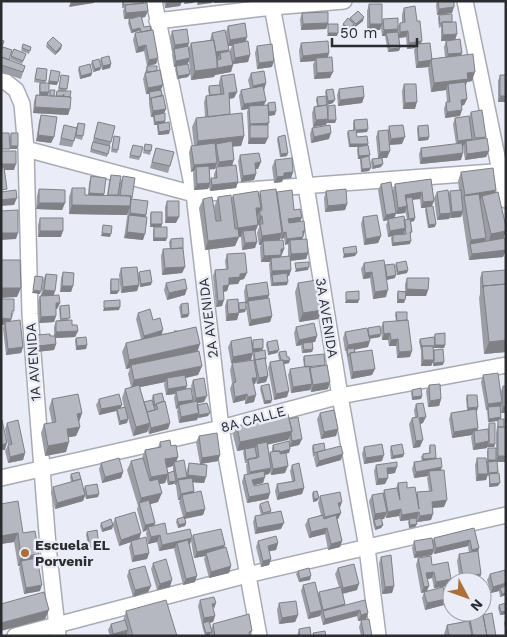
<svg xmlns="http://www.w3.org/2000/svg" width="507" height="637" viewBox="0 0 507 637" font-family="'Work Sans',sans-serif">
	<rect width="100%" height="100%" fill="#eaedf7"/>
	<g fill="none" stroke-linecap="round" stroke-linejoin="round">
		<g stroke="#a8abb3" stroke-width="18">
			<path id="minor" d="M154,1l40,193 27,234 38,208
				M271,1l35,185 34,210 27,152 11,88
				M465,1l41,199
				M157,21l116,-14 71,-6
				M1,81l5,1 10,8 6,14 4,45 4,165 18,232 10,90
				M26,149l168,45 312,-23
				M1,478l220,-50 119,-32 166,-31
				M15,636l232,-61 259,-60"/>
		</g>
		<use href="#minor" stroke="#fff" stroke-width="15"/>
	</g>
	<path fill="#9c9ea6" fill-rule="evenodd" d="M122,1h21v2l5,8 -3,6 -3,1 2,9 14,31 -2,6 -9,2 -3,-15 -8,2 -3,-13 2,-7h4v-2l-8,2 -3,-10 1,-4 4,-1 -9,1 -1,-8 1,-3h-2z
		M164,1h18l-2,5 -15,2z
		M437,1h17l-2,12 -15,2 -1,-10z
		M369,4l13,18 1,-3 15,7 2,-3h2v-9l2,-6 13,13 4,23 11,15 13,-2 -1,-10 2,-6h3h-8v-14l-2,1 -1,-10 1,-3 13,7 5,12 -2,6 7,13 -1,3 11,25 -5,1 -2,4 2,13 -3,6 -3,1 -1,10 -15,2 -1,-9 2,-7h1l-1,-12 -15,2 -3,-24 1,-1 -13,1 -2,-18 1,-2 -8,1 -1,-12 -7,1 1,10 -1,3 -11,1 -3,-16h-3l-1,-9 -1,3h-13v-19z
		M302,13l26,10 -2,6 -25,1 -1,-11z
		M350,18l13,3 -9,7v-1l-6,6 -6,-6 1,-3 6,-5z
		M228,26l17,16 5,13 -2,7 -15,2 -2,8 -16,3 -1,2 -23,3 -2,-19 -1,3v13l-11,2 -2,-10 1,-2h-2l-2,-12 1,-4 -1,1 -2,-14 2,-7 17,12 -1,4v3l3,-7 19,-3 2,-7 16,19 4,8 -2,-10 2,-4h-4l-2,-14z
		M47,43l14,6 -6,6 -9,-8z
		M301,43l28,10 -1,4 2,21 -16,1 -1,-15 2,-3 -15,1 -1,-12z
		M23,44l8,3 -2,7 -8,-3z
		M257,46l15,21 -15,2 -2,-16z
		M14,49l12,5 -4,10 -12,-5z
		M1,52l8,8 16,6 -4,13 -20,-7z
		M101,58l10,6 -1,4 -8,2 -2,-9z
		M92,61l9,6 -1,3 -7,2 -2,-8z
		M147,66l10,5 9,38 -2,4 1,8v2l4,11 -11,1 -1,-8v-2h-3l-1,-8h-2l-2,-13v-10h-3l-3,-15 2,-6z
		M79,67l13,6 -1,3 -11,3 -2,-9z
		M37,68l9,13 -1,2h3l3,-13 6,15 -8,-1 -1,12h1l1,-6 4,6h2l1,-5h1l3,-16 6,14 -1,2 4,18 -2,6 -35,-2 1,-12 2,-6h3v-9l1,-3 -6,-1z
		M251,73l15,10 -2,7v15h3l1,-2 7,12 -7,1 -3,28h-17v-13l-1,-19 1,-3 -7,1 -2,-14 2,-6 9,-1 -2,-9z
		M500,75h6v27h-8v-21z
		M221,76l16,16 -3,6 -5,1 1,15 14,22 -3,10h-9v19l6,17 -2,6 -26,3 -1,-4 -1,2 -14,1 -1,-17 1,-2 -3,1 -2,-20 2,-6h3l-2,-19 4,-9 9,-1 -1,-15 2,-6 3,-1 -1,-5 1,-4 10,-1v-3zM216,165l1,2 -3,7v4h-3l-1,2v-11h5z
		M404,84l11,25h-12l-1,-18z
		M339,89l25,8 -2,6 -24,3 -1,-11z
		M326,90l7,13 -6,2 -1,-5 1,5 9,15 -1,3h-8v-1l-1,3 -13,2 -1,-14 2,-6 3,-1 -1,-6 1,-3 9,-1 -1,-3z
		M471,112l14,26 4,13 -3,6 -21,3 -2,-13 1,-1h-2l-1,14 -41,4 -1,-10 2,-6 35,-4 -3,-20 2,-6 14,-1z
		M41,115l13,22 -3,6 -15,-2 3,-20z
		M354,120l14,9 -1,3 -11,1 1,4 10,8 2,11v15l-8,1 -1,-11v-2h-2l-1,-9 1,-3h-9l-2,-13 1,-3 5,-1v-7z
		M98,122l13,20 -4,15 -17,-5z
		M78,123l5,13 -1,4 -7,-2 -3,9 -13,-2 5,-20 12,3z
		M389,126l13,18 -13,1 -2,13h-5l-1,9 -9,2 -1,-7 1,-3 6,-1 -2,-21 2,-6 10,-1z
		M418,126l11,11 -1,3 -10,1 -1,-12z
		M312,128l17,11 -18,4 -1,-9z
		M11,133l6,16h-7v-12z
		M114,136l4,14 -1,3 -6,-1z
		M278,137l9,19 -7,1 -3,-17z
		M145,144l6,7 -1,4 -7,-2z
		M133,145l7,12 -1,3 -10,-2z
		M156,148l14,18 -2,7 -18,-5z
		M240,155l18,14h-3l1,5 -2,6 -13,2 -3,-21z
		M275,160l18,12 -2,6 -8,1 -1,3 -8,1 -2,-16z
		M461,172l35,18 -1,3 11,57 -3,7 -34,3 -7,-47 -1,4 -11,1v-1l-1,2 -12,1 -3,-22 3,-6 12,2 1,-3 9,-1 -1,-9z
		M111,175l9,8 3,-7 9,22 -2,4 1,-3 15,16 -3,25 -19,-2 4,-27 -1,4 -58,-1v-17l3,-9 13,7h3l1,-12 2,-7 13,19h3l2,-14z
		M431,179l3,22 -2,5 3,21 -7,1 -3,-18 1,-2h-5l-1,-9 -8,1 3,18 -1,3 -3,1 1,10 -2,3v9l-18,2 -1,-8 1,-2 -4,1 -2,-12 2,-5 -5,1 -5,-31 3,-6 12,6 2,-6zM405,210l2,10h-3l-10,-2 2,-4 9,-1z
		M39,189l26,14 -3,7 -26,-1 1,-13z
		M260,191l17,2 25,24 -2,5 3,13 -1,4 6,14 -2,6 -16,2 1,9 -2,6h-2v9l-16,1 -2,-22 1,-2h-9l-1,-15 1,-2h-2l-2,-12 2,-6v-2h-1l-3,7 2,10 -2,6 -13,2 -1,-13h-2l-4,9 -30,4 -6,-42 4,-9 13,22 -2,-14 4,-10 13,3 2,-5h26zM280,238l1,1 3,-1 1,7 3,-1v13h-7l3,-8 -4,-9z
		M326,191l21,13 -2,6 -20,2 -1,-14z
		M167,201l9,22h-11v-16z
		M151,212l11,12 -1,3 5,14h-13v-11l1,-3h-4v-12z
		M363,217l18,19 -3,7 -14,2 -3,-21z
		M40,218l21,19h-23v-12z
		M171,239l14,28 -3,6 -20,2 -1,-19 2,-7h7l-1,-7z
		M227,254l17,25 -4,1 -2,4h-9l-2,7 -3,1 -2,14 -6,1 -3,-31 2,-6 11,-1 -1,-8z
		M364,263l21,4v-2l10,13 -9,2v17l-13,2 -3,-21 -7,1 -2,-10z
		M396,263l12,7 -1,3 -10,2 -2,-9z
		M121,268l17,7 1,-3 12,13 -11,2 -1,-7v5l-2,6 -16,2 -2,-18z
		M63,272l10,14 -2,6h-11l1,-14z
		M482,272l24,80 -22,2 -5,-56 1,-4v-16z
		M46,274l8,21 6,8 -3,6h-1v7l-2,6 -15,1 -1,-21 2,-6h1l2,-16z
		M407,278l21,12 -2,6h-20l-2,7h-7v-9l1,-3h7v-7z
		M111,279l6,15h-7v-12z
		M166,283l19,12 -18,5 -3,-10z
		M298,283l20,36 -19,3 -4,-30z
		M246,285l23,10 -1,3 4,18 -2,6 -21,4 -3,-18 1,-4h-1l-1,8 -6,1 -2,7 -11,1 -1,-15 2,-6 11,5 1,-2 6,-1 -1,-11z
		M181,304l7,13 -7,1 -2,-11z
		M60,306l9,14 9,11 -3,6 -19,1v6l-2,6 -18,2 -2,-11 3,-6 17,1v-9l2,-6 4,-1 -1,-11z
		M14,311l-3,10 12,26 -2,6 -15,2 -3,-27 1,-3h-3z
		M396,312l14,45 -13,1 -1,-12h-7l-1,-6h-6l-1,-12 2,-6 13,-1 -1,-6z
		M138,313l15,7 9,14 12,-2v-2l6,1 17,21 5,14 -4,9 -12,3v12l7,6 -2,-10 2,-6 11,22 -7,1v2l11,11 -10,2v-1l-1,3 -18,3 -2,-12 1,-3 -2,1 -2,-11 1,-4 -9,1 -2,-11 1,-2 -25,5 4,15 8,-2v-2l1,-3 17,28 -2,6 -19,5 -1,-4 -1,2 -14,4 -5,-18 -1,5 -8,2 -3,-14 -17,4 -3,-10 3,-6 23,6 -2,3 4,-1 -2,-9 3,-9 6,-2 -3,-13 2,-6 -4,1 -4,-17 4,-9 15,-4 -5,-20z
		M296,327l21,9 -2,6h-3l1,7 -1,3 -10,1 -1,-7 1,-1 -6,1 -2,-13z
		M345,332l35,5 -11,2 -1,8 -14,3 1,2 17,23 -21,4 -5,-28h-1l-2,-13z
		M435,334l10,11 -1,3h-10l-1,1 10,16 -10,1v-4l-2,4h-10v-15l-2,-9 1,-3 14,-2z
		M76,338l11,7 -1,4 -10,1 -1,-9z
		M253,340l9,11 6,25 -2,6 -9,2 -1,-3 -1,3h-1v18l-9,2v-4l-12,3 -3,-14 2,-6 -2,-13 2,-7 21,-3v-5l1,-3h-1v1l-2,7 -20,3 -3,-16 3,-6 21,2z
		M267,342l12,8 -2,3 -9,2 -2,-10z
		M279,352l10,11 -5,1 3,33 -13,3 -6,-32 2,-6 9,-2 -1,-5z
		M304,356l24,33 -17,3 -1,-4v2l-19,3 -3,-18 2,-6 14,-2 -1,-8z
		M483,375l18,16 2,-5 3,27h-5v-7l-1,2 1,9v2l3,8 2,35h-9l1,24 -9,1v-11h-1v-2l-2,6 -10,1 -1,-16 2,-7 10,6v-12l1,-4 8,13v-28l2,-12 -10,1 -1,-12h-1l-5,-28z
		M429,385l12,14 -2,7 -11,1 -2,-16z
		M261,386l10,17 -7,1 -4,-15z
		M412,390l10,6 -1,3 -9,1 -1,-7z
		M467,395l11,12 -1,4h-1l2,17 -1,3 11,-2 1,-6 6,21 -1,3h-7v-1v2l-14,2 -2,-13 1,-2 -20,3 -3,-19 2,-6 16,-3 -1,-12z
		M52,399l30,14 -3,9 1,5 -4,9 -8,1 -2,15 -21,4 -4,-23 3,-9 8,-1 -3,-15z
		M416,404l7,19 -3,1v23l-7,1 -4,-24 3,-6 3,-1 -1,-7z
		M320,413l18,16 -2,7 -15,3 -4,-20z
		M289,419l13,20 -3,6 -9,2 -1,6h-3l-1,20 -14,2 -1,-3 -1,2 -4,1 -2,8 -9,2v1l16,7 -2,6 -21,4 -5,-21 2,-7h3l-1,-10 1,-2h-2l-2,-11 1,-2 -7,1 -4,-16 4,-9zM289,439l1,7 -17,-1 -1,3v4h-2l-1,3 -1,-11z
		M7,423l18,30 -2,7 -15,3 -3,-12 3,-6 -3,-16z
		M199,436l21,19 -2,6 -17,3 5,13 -2,6 -11,-1 1,10 11,17 -2,6 -18,4 1,4 -1,3 -7,2 -2,-6 1,-3 6,-2 -4,-15 1,-2h-2l-2,-14v-1h-1v-2l-1,1 -6,1 -2,-7 -1,5 -6,1 -1,18 -8,2 5,19 -1,3 13,8 23,10 5,38 -12,3 -9,-36 1,-1 -16,3 -2,-9 -9,2 -2,-11 1,-3 -4,2 -6,-23 1,-3 -11,-36 4,-9 11,-3 3,-8 13,-3 2,-5 11,4 7,11 -2,4 10,12 3,-10 11,1 -4,-22zM173,466v6l-5,1 -1,-5z
		M313,445l12,5 16,10 -25,7 -2,-9 1,-2 -2,1 -1,-9z
		M430,445l5,14 6,11 3,37 -11,1 -2,12 -14,2v-3h-1l1,5 -2,3 -6,1 -1,-6 1,-2 -9,1 -1,-5 -13,2 -1,-3 -1,4h-3l2,6 -2,3 -6,2 -2,-7v-2l-4,-20 3,-6 11,-1 1,-4 12,-2 2,-5 9,5 9,7 1,-3 12,-1 -2,-13 1,-2 -14,2 -2,-9 2,-7 8,-1 -1,-4 2,-3 6,-1v-5z
		M391,446l13,8 -1,3 -12,2 -1,-9z
		M364,447l18,14 -18,3 -2,-10z
		M101,463l22,9 -2,6 -19,5 -3,-14z
		M292,465l12,23 -2,6 -25,6 -2,-9 2,-7 15,-3 -2,-10z
		M376,465l19,8 -8,1 -2,10 -9,1 -2,-14z
		M71,474l13,15 1,-3 13,11 -12,2 -1,-3 -2,5 -28,8 -4,-16 2,-6 18,-5 -1,-5z
		M313,492l6,6 -2,3 -4,1 -1,-7z
		M320,496l19,12 2,5 -3,6h-1l5,22 -2,6 -12,3 -3,-16 -16,4 -4,-13 3,-6 13,-4 -3,-12z
		M1,504l38,50 -2,4 3,33 -16,3 -5,-26 1,-2h-2l-4,-24 -13,2z
		M260,504l11,7v2l10,16 -26,5 -2,-12 2,-6 6,-1 -2,-8z
		M115,518l24,21 10,14 -2,6 -15,3 -3,-15 2,-5 -12,4 -6,-20 -1,3 -10,3 -2,-6 1,-3 12,1z
		M474,528l5,20 -1,4 3,22 -2,6 -10,2h-9l-3,-21 2,-7 10,-1 -1,-7 -34,8 -1,-2 -1,3 -18,3 -2,-10 2,-7 19,-1 1,-2z
		M87,532l12,13 -1,3 -9,2 -3,-15z
		M193,535l31,13 7,18 -2,7 -20,5 -5,-19 1,-3 -11,2 -3,-17z
		M258,541l20,2 -2,7 -7,1 2,8 -2,6 -8,2 -5,-20z
		M381,557l13,29 -2,7 -10,1 -3,-31z
		M418,558l14,7 19,14 -2,7 -15,2 -2,-10 -5,1 2,7 -2,5 17,1 8,-2 -7,17 -1,-2 -19,5 -3,-12 2,-6 -3,1 -5,-28z
		M153,563l17,24 -13,3 -6,-21z
		M338,568l19,22 -14,4 2,11 23,8 -2,6 6,17h-11l-2,-9 2,-6h-3l-1,-5 -34,9 -3,-11v2l-12,3 -7,-28 2,-6 15,10 1,-3 20,-5 -4,-13z
		M129,570l22,16 -3,6 -15,5 -6,-21z
		M298,571l12,9 -11,2 -3,-8z
		M490,574l16,21 -6,2 -1,-6 -8,2 -4,-13z
		M200,600l13,9 2,7 -2,6 -3,1 1,6 2,-5 39,7 -1,5h-39l-1,-3 -1,2 -5,1 -3,-10 1,-2 -1,1 -4,-19z
		M279,603l19,12 -3,7 -16,2 -2,-14z
		M506,603v11l-6,1 -2,-7 1,-3z
		M126,611l51,25h-67l-2,-6 3,-6 12,-3z
		M469,614l14,1 13,21h-52v-2l3,-9 19,-4z
		M506,619v12l-2,-8z
		M299,629l12,7h-14z"/>
	<path fill="#7f8187" d="M71,1h23v2l-25,4z
		M172,1h10l-2,5 -15,2 2,-6z
		M185,1h9l-1,2 -9,1z
		M198,1h14v2l-15,2z
		M215,1h23v1l-24,1z
		M454,7l-2,6 -15,2 2,-6z
		M148,11l-3,6 -21,2 2,-6z
		M364,17l-1,4 -9,7 2,-4z
		M328,23l-2,6 -25,1 2,-6z
		M370,24h12l-2,6h-13z
		M140,28l-1,3 -8,2 1,-3z
		M398,29l-2,6 -10,-2 -1,3h-3l2,-6z
		M408,31l-2,6 -8,1 2,-6z
		M328,33h10l-1,3h-10z
		M457,34l-2,6 -14,1 2,-6z
		M247,37l-2,7h-12l-1,2h-4l2,-6z
		M422,41l-3,7 -2,-4 -2,4 -8,1 2,-6z
		M189,43l-2,6h-13l-2,3 3,-7z
		M62,45l-1,4 -6,6 1,-3z
		M146,45l-2,6 -8,2 2,-6z
		M400,48l-1,3 -11,1 2,-3z
		M229,50l-2,6 -7,-3 -2,5 -4,1 2,-7z
		M329,53l-2,6 -11,-1 -1,3 -15,1 3,-6z
		M462,53l-3,6 -13,2 2,-7z
		M250,55l-2,7 -16,2 3,-6z
		M158,58l-2,6 -9,2 2,-6z
		M190,58l-3,7 -13,2 2,-6z
		M431,60l-2,7 -13,1 2,-6z
		M274,61l-2,6 -15,2 2,-6z
		M111,64l-1,4 -8,2 1,-4z
		M233,65l-2,7 -16,3 2,-7z
		M101,67l-1,3 -7,2 2,-3z
		M218,68l-4,9 -23,3 4,-9z
		M333,72l-3,6 -16,1 3,-6z
		M475,72l-3,9 -5,1 -2,6 -17,-4 -2,6 -15,2 3,-9 33,-10z
		M92,73l-1,3 -11,3 1,-3z
		M190,74l-2,3 -11,2 1,-3z
		M49,81l9,1 -1,3 -9,-1z
		M266,83l-2,7 -13,2 2,-6z
		M163,85l-3,7h-11v2h-3l2,-6z
		M40,92h9l-1,4h-9z
		M237,92l-3,6 -8,1 3,-6z
		M500,96h6v6h-8z
		M364,97l-2,6 -24,3 2,-6z
		M467,99l-3,6 -6,1 3,-6z
		M335,100l-2,3 -6,2 1,-4z
		M266,101l-3,6 -14,-1 -1,3 -7,1 3,-6z
		M417,102l-2,7h-12l2,-6z
		M35,107l35,2 -2,6 -35,-2z
		M166,109l-3,6h-9l-1,2h-2l2,-6z
		M462,110l-2,6 -15,2 2,-6z
		M276,111l-1,4 -7,1 1,-4z
		M328,119l-2,6 -13,2 3,-7z
		M328,120h8l-1,3h-8z
		M165,121l-1,3 -10,1 1,-3z
		M269,123l-3,7 -16,-5 -2,6 2,-7z
		M368,129l-1,3 -12,1 1,-3z
		M170,130l-1,4 -11,1 1,-3z
		M331,133l-2,6 -18,4 3,-6z
		M38,135l16,2 -3,6 -15,-2z
		M244,136l-3,10 -24,2 -1,-4 -1,4 -20,2 3,-9z
		M405,137l-3,7 -14,1 3,-6z
		M429,137l-1,3 -10,1 1,-3z
		M250,138h18l-3,6h-17z
		M472,139l-2,6 -4,-4 -2,5 -8,1 2,-6z
		M350,144h18l-1,3h-18z
		M11,146h7l-1,3h-7z
		M390,151l-3,7h-9l2,-6z
		M489,151l-3,6 -21,3 2,-6z
		M288,153l-1,3 -7,1 1,-3z
		M463,153l-2,7 -41,4 2,-6z
		M370,155l-2,3h-7l-1,1h-2l1,-3z
		M234,160l-2,6 -15,2 2,-6z
		M261,162l-3,7h-6l3,-6z
		M217,163l-2,6 -19,2v-4l-2,4 -3,1 3,-7z
		M1,164h15l-2,6h-13z
		M383,164l-2,3 -9,2 2,-3z
		M371,168l-2,3 -8,1 1,-3z
		M293,172l-2,6 -8,1 -1,3 -8,1 3,-6 7,-4z
		M256,174l-2,6 -13,2 2,-6z
		M238,182l-2,6 -26,3 2,-6z
		M210,183l-2,6 -14,1 3,-6z
		M496,190l-4,9 -10,-3 -2,5 -16,-5 -3,8 4,-9z
		M422,192l-2,7 -15,1v-5z
		M89,193l15,1 -2,6 -15,-1z
		M17,198l-3,7 -13,1v-6z
		M434,201l-3,6 -10,1 2,-6z
		M39,203h26l-3,7 -26,-1z
		M347,204l-2,6 -20,2 3,-6z
		M72,205l58,1 -3,9 -58,-1z
		M407,206l-2,7 -9,1 2,-6z
		M256,208h5l-4,9h-5z
		M463,211l-2,6 -11,1 2,-6z
		M130,213l16,2 -2,6 -15,-5z
		M396,213l-2,6 -11,2 3,-6z
		M451,213l-2,6 -12,1 3,-6z
		M260,216h2l-3,9h-2z
		M167,217h12l-3,6h-11z
		M302,217l-3,7 -13,2 2,-7z
		M415,218l-1,3 -6,1 1,-3z
		M151,224h11l-1,3h-11z
		M436,224l-1,3 -7,1 1,-3z
		M258,225l-4,10 -11,-4 -2,6h-2l-4,9 -30,4 3,-9 27,-4 3,-9z
		M406,228l-3,6 -15,3 2,-6z
		M40,231h23l-2,6h-23z
		M303,231h2l-4,12 -11,-3 -2,4 -3,1 2,-6z
		M506,231l-3,9 -15,4 3,-10z
		M127,232l18,2 -2,6 -19,-2z
		M286,232l-2,6 -3,1 2,-6z
		M1,233h17l-2,6 -15,1z
		M102,233l9,1 -1,3 -9,-1z
		M282,233l-3,9 -16,-1 -2,4h-2l3,-9z
		M381,236l-3,7 -14,2 2,-6z
		M154,238h13l-1,3h-13z
		M486,238l-3,9 -13,-3 -2,5 3,-9z
		M411,241l-1,3 -18,2 1,-3z
		M257,242l-2,6 -13,2 3,-7z
		M281,249h3l-5,12 -8,-3 -1,4h-9l3,-6z
		M506,250l-3,7 -34,3 3,-6z
		M308,253l-2,6 -18,2 3,-7z
		M357,253l-2,3 -12,2 1,-4z
		M185,267l-3,6 -20,2 3,-7z
		M309,267l-1,3 -13,2 1,-3z
		M291,270l-2,6 -17,1v-2l-2,3 2,-7z
		M408,270l-1,3 -10,2 1,-3z
		M372,272l-2,6 -7,1 2,-6z
		M247,273l-3,6 -4,1 -2,4 -12,1 3,-7 11,-4z
		M396,275l-1,3 -9,2 1,-3z
		M152,282l-1,3 -11,2 1,-3z
		M288,282l-1,3 -16,1 2,-3z
		M139,285l-2,6 -16,2 2,-6z
		M229,285l-2,6 -6,1 2,-6z
		M62,286h11l-2,6h-11z
		M1,288h20l-4,9 -16,1z
		M187,289l-2,6 -18,5 2,-7z
		M407,289l21,1 -2,6h-21z
		M33,290l8,1 -1,3 -8,-1z
		M44,290l11,1 -2,7 -12,-2z
		M388,290l-2,7 -13,2 2,-7z
		M111,291h8l-2,3h-7z
		M269,295l-2,6h-19l-1,3h-1l2,-6z
		M398,299l7,1 -1,3h-7z
		M224,300l-2,6 -6,1 2,-6z
		M346,300h13l-1,3h-13z
		M56,303h4l-3,6h-3z
		M120,307l-1,3 -16,1 1,-3z
		M246,309l-1,3 -7,1 1,-3z
		M322,310l-4,9 -19,3 4,-9z
		M239,313l-2,7 -11,1 2,-7z
		M189,314l-1,3 -7,1 1,-3z
		M56,316l-2,6 -15,1 2,-6z
		M272,316l-2,6 -21,4 2,-6z
		M1,318l10,1 -2,6 -4,-3 -1,3h-3z
		M163,330l-2,7 -19,5 2,-6z
		M78,331l-3,6 -21,1 2,-6z
		M390,333l-2,7h-6l2,-6z
		M381,334l-1,3 -13,2 1,-3z
		M317,336l-2,6 -12,2v-1l-1,2 -6,1 3,-6z
		M398,339l-2,7h-7l2,-6z
		M506,340v12l-22,2 5,-12z
		M370,341l-2,6 -21,4v-2l-2,2 3,-6z
		M56,344l-2,6 -18,2 2,-6z
		M200,344l-3,9 -66,12 -1,3 -4,1 3,-9z
		M87,345l-1,4 -10,1 1,-4z
		M435,345h10l-1,3h-10z
		M23,347l-2,6 -15,2 2,-6z
		M263,348l-1,3 -10,1 1,-3z
		M313,349l-1,3 -10,1 2,-3z
		M279,350l-2,3 -9,2 1,-3z
		M412,351l-2,6 -13,1 2,-6z
		M253,353l-2,7 -20,3 2,-6z
		M290,360l-1,3 -9,2 1,-3z
		M423,360h11l-3,6h-10z
		M444,362l-1,3 -10,1 1,-3z
		M202,366l-4,9 -31,7v-4l-2,4 -34,7 3,-9z
		M375,369l-3,6 -21,4 2,-7z
		M268,376l-2,6 -9,2 2,-6z
		M252,378h5l-2,6 -5,1z
		M330,382l-2,7 -17,3 2,-7z
		M312,384l-2,6 -19,3 2,-6z
		M187,386l-2,6 -9,-1 -1,3 -9,1 2,-6z
		M289,391l-2,6 -13,3 2,-6z
		M247,394l-2,6 -12,3 2,-6z
		M256,395l-2,7 -9,2 3,-7z
		M207,396l-3,6 -10,2 2,-6z
		M422,396l-1,3 -9,1 1,-3z
		M441,399l-2,7 -11,1 2,-6z
		M193,400l-2,6 -12,-1 -1,3 -2,1 2,-7z
		M272,400l-1,3 -7,1 1,-3z
		M502,402l-2,6 -12,-1 -1,3h-1l2,-6z
		M122,405l-3,6 -2,-2 -1,2 -17,4 2,-6z
		M478,407l-1,4h-10l1,-3z
		M503,407h3v6h-5z
		M82,413l-3,9 -2,-8z
		M199,413l-2,7 -18,3 2,-6z
		M210,413l-2,3 -10,2 1,-3z
		M426,417l-3,6 -6,2 2,-7z
		M501,417l-1,3 -2,-1v2l-10,1 1,-3z
		M128,419l-1,4 -8,2 1,-4z
		M150,423l-3,9 -14,4 3,-9z
		M170,423l-2,6 -19,5 2,-6z
		M80,427l-4,9 -12,2 3,-9z
		M478,428l-2,6 -2,-3 -2,4 -20,3 2,-6z
		M338,429l-2,7 -15,3 3,-7z
		M292,431l-4,9 -31,7v-3l-1,3 -19,4 3,-9z
		M302,439l-3,6 -9,2 2,-6z
		M423,440l-3,7 -7,1 3,-7z
		M489,441l-2,7 -14,2 2,-6z
		M69,442l-3,10 -21,4 3,-10z
		M7,443l-2,7h-4v-5z
		M489,444h6l-1,3h-7z
		M290,449l-1,4 -16,3 1,-3z
		M25,453l-2,7 -15,3 2,-6z
		M343,454l-2,6 -25,7 3,-6z
		M404,454l-1,3 -12,2 2,-3z
		M220,455l-2,6 -18,3 2,-6z
		M384,455l-2,6 -18,3 2,-6z
		M498,456h8v6h-10z
		M178,457l-3,8 -1,-3 -1,4 -11,3 3,-10z
		M436,458l-1,3 -13,1 1,-3z
		M488,460h8l-1,3h-8z
		M288,466l-3,7 -14,2 2,-6z
		M397,467l-2,6 -11,2 3,-7z
		M442,467l-2,6 -11,-2 -1,5 -14,2 2,-6z
		M271,468l-2,6 -21,4 2,-6z
		M123,472l-2,6 -19,5 3,-6z
		M498,472l-1,3 -8,-1 -1,2 1,-3z
		M168,474l-3,9 -18,3 4,-9z
		M478,474h10l-2,6 -10,1z
		M188,475l18,2 -2,6 -19,-1z
		M187,477l-2,6 -7,-3 -2,5h-1l2,-6z
		M265,477l-2,6 -13,3 2,-6z
		M388,478l-3,6 -9,1 2,-6z
		M176,481l-2,3 -6,1 1,-3z
		M500,483l-2,3 -9,1 1,-3z
		M304,488l-2,6 -25,6 2,-7z
		M194,491l-2,6 -10,-2 -2,5h-2l3,-6z
		M162,493l-4,9 -18,5 -1,-3 2,-6z
		M270,493l-2,6 -21,4 2,-6z
		M99,494l-1,3 -12,2 1,-3z
		M85,495l-2,6 -28,8 2,-6z
		M319,498l-2,3 -4,1 1,-3z
		M447,500l-3,7 -14,1 2,-6z
		M342,502l-2,6 -2,-5z
		M205,509l-2,6 -20,4 3,-6z
		M401,509l-2,7 -13,2 2,-6z
		M387,512l-3,7 -11,2 2,-7z
		M419,512l-2,7 -17,2 2,-6z
		M341,513l-3,6 -16,4 3,-6z
		M433,514l-2,6 -14,2 3,-6z
		M155,523l-2,6 -5,-2 -1,3 -4,2 2,-7z
		M186,523l-1,3 -7,2 1,-3z
		M284,523l-3,6 -26,5 2,-6z
		M417,524l-2,3 -6,1 1,-3z
		M113,525l-1,4 -10,3 1,-3z
		M383,525l-2,3 -6,2 1,-3z
		M327,528l-2,6 -16,4 2,-6z
		M18,533l-4,9 -13,2v-8z
		M141,533l-2,7 -8,1v1l-12,4 2,-6z
		M160,535l-3,7 -9,2 3,-7z
		M192,538l-2,6 -13,-1 -2,5 -16,3 3,-6z
		M470,540l-2,6 -34,8 2,-6z
		M342,541l-2,6 -12,3 3,-6z
		M278,543l-2,7 -10,2 2,-6z
		M99,545l-1,3 -9,2 1,-4z
		M225,545l-2,7 -17,1 -1,3 -11,2 3,-6z
		M479,548l-2,7 -7,1 2,-6z
		M434,549l-2,6 -18,3 2,-6z
		M149,553l-2,6 -15,3 2,-6z
		M39,554l-3,9 -15,-2 -1,5h-2l3,-9z
		M271,559l-2,6 -8,2 2,-6z
		M231,566l-2,7 -20,5 2,-6z
		M434,572l-2,6 -8,2 2,-7z
		M481,574l-2,6 -10,2h-8l2,-5z
		M197,576l-2,6 -12,3 3,-6z
		M311,576l-1,4 -11,2 1,-3z
		M451,579l-2,7 -15,2 2,-6z
		M172,580l-2,7 -13,3 3,-6z
		M506,583v6l-6,-1 -1,3 -8,2 2,-6z
		M359,584l-2,6 -17,4 3,-6z
		M42,585l-2,6 -16,3 2,-6z
		M151,586l-3,6 -15,5 2,-7z
		M394,586l-2,7 -10,1 3,-7z
		M429,586l-3,6 -5,1 3,-6z
		M506,593v2l-6,2 2,-3z
		M446,599l-2,6 -19,5 2,-7z
		M452,599v6l-7,2 2,-7z
		M216,603l-2,6 -2,-5z
		M345,604l-2,6 -20,1 -2,5 2,-6z
		M49,610l-4,9 -44,12v-8z
		M322,610l-2,6 -12,3 2,-6z
		M360,610l-3,6 -34,9 2,-6z
		M506,611v3l-6,1 1,-3z
		M368,613l-2,6 -8,2 3,-6z
		M298,615l-3,7 -16,2 3,-6z
		M215,616l-2,6 -9,2 -1,-1 -1,2 2,-7z
		M128,630l-2,6h-14l1,-2z
		M212,632l-2,3 -5,1 1,-3z"/>
	<path fill="#b5b8c1" stroke="#7f8187" d="M123,1h20v2l-19,2z
		M438,1h16v6l-15,2z
		M147,3l1,8 -22,2 -1,-8z
		M369,4h13v20h-12z
		M415,6l2,15h3l2,20 -13,2 -1,-12 -8,1v-9l5,-1 -1,-14z
		M358,11l6,6 -8,7 -6,-6z
		M328,12v11l-25,1 -1,-11z
		M452,14v8h-10v2h-2l-1,-9z
		M141,16l3,11 6,-1 1,4 -10,2 -1,-4 -8,2 -3,-11z
		M348,18l6,6 -4,6 -7,-6z
		M398,18v11l-14,1 -1,-11z
		M442,22h14l1,12 -14,1z
		M245,23l2,14 -17,3 -2,-14z
		M328,24h10v9h-10z
		M187,29l2,14 -14,2 -3,-14z
		M153,30l5,28 -9,2 -3,-15 -8,2 -3,-14z
		M225,30l4,20 -13,2 -4,-19z
		M398,32l2,16 -10,1 -4,-16z
		M53,37l9,8 -6,7 -9,-9z
		M460,39l2,14 -14,1 -2,-13z
		M1,40l3,1 -3,9z
		M214,40l4,28 -23,3 -4,-28z
		M248,41l2,14 -15,3 -2,-14z
		M328,41l1,12 -26,3 -2,-13z
		M430,43l2,17 -14,2 -1,-18z
		M23,44l8,3 -1,4 -8,-3z
		M272,44l2,17 -15,2 -2,-17z
		M188,46l2,12 -14,3 -2,-12z
		M3,47l9,3 -3,10 -8,-3v-5z
		M14,49l12,5 -3,7 -12,-5z
		M230,51l3,14 -16,3v-8l4,-1 -1,-6z
		M473,54l2,18 -8,1 1,6 -34,4 -3,-24z
		M109,56l2,8 -8,2 -2,-8z
		M2,57l23,9 -2,6 -22,-7z
		M332,57l1,15 -16,1 -1,-15z
		M99,59l2,8 -6,2 -3,-8z
		M90,64l2,9 -11,3 -2,-9z
		M188,64l2,10 -12,2 -2,-10z
		M147,66h10v5l-10,1z
		M37,68l10,1 -1,12 -11,-2z
		M51,70l9,2 -2,10 -9,-1z
		M160,70l3,15 -15,3 -3,-15z
		M264,71l2,12 -13,3 -2,-13z
		M234,74l3,18 -8,1 1,21 -22,3 -2,-21 18,-2 -3,-18z
		M61,75l8,1 -2,13 -8,-1z
		M500,75h6v21h-6z
		M465,82l2,17 -6,1 1,10 -15,2 -1,-10h4l-2,-18z
		M40,83h9v9h-9z
		M404,84h12l1,18 -12,1z
		M220,85l1,9 -11,1 -1,-9z
		M263,86l3,15 -22,3 -3,-14z
		M363,86l1,11 -24,3 -1,-11z
		M333,89l2,11 -7,1 -2,-11z
		M50,90h5l-1,6h-4z
		M161,90l1,6 -11,2 -1,1 -1,-7z
		M57,91h14l-1,6 -7,-1 1,-2 -1,2h-7z
		M36,95l35,2 -1,12 -35,-2z
		M163,95l3,14 -13,2 -2,-13z
		M326,96l1,9 -9,1 -1,-9z
		M275,102l1,9 -7,1 -1,-9z
		M268,105l1,18 -19,1 -1,-18z
		M327,105l1,14 -12,1 -2,-13z
		M335,105l1,15h-8v-14z
		M482,110l4,27 -11,1 -4,-26z
		M165,113v8l-10,1 -1,-7z
		M242,113l2,23 -46,5 -2,-23z
		M41,115l16,2 -3,20 -16,-2z
		M469,116l3,23 -14,2 -3,-23z
		M367,119l1,10 -12,1 1,7 10,-1 1,8h-18l-2,-13 7,-1 -1,-10z
		M98,122l17,4 -4,16 -17,-4z
		M169,122l1,8 -11,2 -1,-8z
		M78,123l7,1 -2,12 -7,-1z
		M64,125l13,3 -3,13 -13,-3z
		M250,125h18v13h-18z
		M330,125l1,8 -17,4 -2,-9z
		M403,125l2,12 -14,2 -2,-13z
		M428,125l1,12 -10,1 -1,-12z
		M388,130l2,21 -10,1 -2,-21z
		M1,133h8l1,16h-9z
		M11,133h7v13h-7z
		M285,135l3,18 -7,1 -3,-17z
		M114,136l6,1 -2,13 -6,-1z
		M487,138l2,13 -22,3 -1,-13z
		M232,141l2,19 -15,2 -3,-18z
		M93,142l17,4 -2,8 -17,-5z
		M215,143l2,20 -23,2 -3,-19z
		M462,143l1,10 -41,5 -1,-10z
		M145,144l7,1 -1,6 -7,-1z
		M133,145l10,2 -3,10 -10,-2z
		M368,145l2,10 -11,1 -1,-9z
		M156,148l18,4 -4,14 -18,-4z
		M1,151h15v13h-15z
		M259,153l2,9 -6,1 1,11 -13,2 -3,-21z
		M369,156l2,12 -9,1 -1,-11z
		M292,158l1,14 -9,1v3l-7,1 -2,-17z
		M382,158l1,6 -9,2 -2,-7z
		M236,165l2,17 -26,3 -1,-7h6l-1,-11z
		M209,166l1,17 -13,1 -1,-17z
		M1,167h3l3,22 -6,1z
		M493,168l3,22 -31,5 -4,-23z
		M111,175l10,1 -3,19h-10z
		M91,176l15,2 -2,16 -15,-1z
		M123,176l12,2 -3,20h-2l1,-2 -11,-1z
		M431,179l3,22 -11,1 -1,-10 -17,3 2,11 -9,2 -3,-24z
		M391,182l5,31 -10,2 -5,-31z
		M72,188h13v7l46,1 -1,10 -58,-1z
		M39,189l26,1v13h-26z
		M276,189l6,44 -20,3 -2,-12h3l-1,-8h-2v-5l2,-1 -2,-19z
		M346,189l1,15 -19,2 -2,-15z
		M16,190l1,8 -16,2v-8z
		M292,190l2,20 6,-1 2,8 -14,2 1,4 15,-2 1,10h-2v6l-16,2 -1,-7 -3,1 -6,-41z
		M448,190l3,23 -11,1 -3,-22z
		M461,190l2,21 -11,1 -2,-21z
		M258,191l3,17h-5l2,17 -20,3 -5,-33z
		M498,192l8,35v4l-15,3 -9,-38z
		M479,194l7,44 -15,2 -7,-44z
		M231,195l4,34h3l1,8 -31,4 -5,-42 9,-2 4,24h5l-3,-24z
		M412,197l3,21 -6,1 -3,-21z
		M131,199l17,2 -2,14 -16,-2z
		M167,201h12v16h-12z
		M433,206l3,18 -7,1 -3,-18z
		M18,210v23h-17v-22z
		M151,212h11v12h-11z
		M129,215l18,2 -2,17 -18,-2z
		M377,215l4,21 -15,3 -3,-22z
		M404,216l2,12 -16,3 -2,-12z
		M40,218h23v13h-23z
		M410,219l2,13h-2l1,9 -18,2v-8l13,-1 -2,-14z
		M103,225l9,1 -1,8 -9,-1z
		M154,227h13v11h-13z
		M255,230l2,12 -12,1 -2,-12z
		M183,238v10l-12,1v-10z
		M505,238l1,12 -34,4 -2,-10z
		M307,239l1,14 -17,1 -1,-14z
		M283,240l1,9h-3v6l-17,1 -1,-15z
		M356,246l1,7 -13,1 -1,-6z
		M183,248l2,19 -20,1 -2,-19z
		M245,253l2,20 -7,1v3l-11,1v7l-6,1 1,14 -6,1 -3,-31 13,-1 -1,-15z
		M290,256l1,14 -19,1 -1,-13z
		M1,260h19l1,28h-20z
		M384,260l4,30 -13,2 -3,-20 -7,1 -1,-10z
		M406,261l2,9 -10,2 -2,-9z
		M309,262v5l-13,2 -1,-6z
		M394,264l2,11 -9,2 -2,-12z
		M137,267l2,18 -16,2 -2,-19z
		M150,270l2,12 -11,2 -2,-12z
		M506,270v14l-23,2v2l-1,-16z
		M63,272l11,1 -1,13h-11z
		M287,273l1,9 -15,1 -1,-8z
		M46,274l11,1 -2,16 -11,-1z
		M35,276l8,1 -2,14 -8,-1z
		M407,278h22l-1,12 -21,-1z
		M111,279h8v12h-8z
		M185,279l2,10 -18,4 -3,-10z
		M317,280l5,30 -19,3 -5,-30z
		M267,282l2,13 -21,3 -2,-13z
		M506,284v56l-17,2 -6,-56z
		M359,291v9h-13v-8z
		M398,291l8,1 -1,8 -7,-1z
		M59,295l1,8h-4v13l-15,1 -1,-21z
		M269,298l3,18 -21,4 -3,-19z
		M1,299h13v12h-2l-1,8 -10,-1z
		M238,299l1,14 -11,1 -1,-14z
		M120,300v7l-16,1v-7z
		M246,302v7l-7,1v-7z
		M188,303l1,11 -7,1 -1,-11z
		M69,305l1,13 -9,1 -1,-13z
		M150,309l3,11 7,-2 3,12 -19,6 -6,-23z
		M396,312h11v8l-10,1z
		M20,320l3,27 -15,2 -3,-27z
		M72,320v5h5l1,6 -22,1v-11z
		M408,320l4,31 -13,1 -1,-13 -7,1 -1,-7 -6,1 -1,-12z
		M314,323l3,13 -18,4 -3,-13z
		M380,326l1,8 -12,2 -1,-8z
		M196,327l4,17 -71,16 -3,-17z
		M367,328l3,13 -22,4 -3,-13z
		M445,333v12h-10v-11z
		M50,334v2h5l1,8 -18,2 -1,-11z
		M86,337l1,8 -10,1 -1,-8z
		M251,337l2,16 -20,4 -2,-16z
		M434,337l1,9h-13v2l-2,-9z
		M263,339v9l-10,1v-9z
		M277,340l2,10 -10,2 -2,-10z
		M312,342l1,7 -9,1 -1,-7z
		M422,346h11l1,14h-11z
		M354,348l1,4 -5,1 -2,3 -1,-7z
		M443,349l1,13 -10,1v-13z
		M265,350l1,9h-1v-1l-10,2 -1,-8z
		M372,350l3,19 -22,3 -3,-19z
		M199,351l3,15 -68,14 -3,-15z
		M286,351l1,6h2l1,3 -7,1v-1h-2l-2,-8z
		M324,354l1,11 -20,2 -1,-11z
		M265,358l3,18 -9,2 -4,-18z
		M254,360l3,18h-5l4,17 -8,2 -1,-3 -12,3 -2,-14 3,-1 -4,-19z
		M283,360l6,31 -13,3 -6,-32z
		M327,365l3,17 -17,3 -3,-17z
		M309,366l3,18 -19,3 -3,-18z
		M498,373l4,29 -14,2 -5,-29z
		M185,375l2,11 -19,3 -1,-11z
		M204,378l3,18 -11,2 -3,-18z
		M269,384l3,16 -7,1 -4,-15z
		M440,384l1,15 -11,2 -1,-16z
		M139,385l11,38 -14,4 -11,-38z
		M503,386h3v21h-3z
		M191,388l2,12 -15,2 -2,-11z
		M421,388l1,8 -9,1 -1,-7z
		M162,393l2,8 -8,3 -1,2 -2,-11z
		M78,394l4,19 -5,1 3,13 -13,2 2,13 -21,4 -4,-22 12,-2 -4,-23z
		M119,394l3,11 -21,4 -2,-10z
		M467,395h10l1,12 -10,1z
		M152,400l3,10 -8,2 -3,-10z
		M165,401l5,22 -19,5 -4,-16 11,-3 -2,-5z
		M197,401l2,12 -18,4 -2,-12z
		M207,403l3,10 -11,2 -2,-10z
		M423,403l3,14 -7,1 4,22 -7,1 -4,-23 6,-1 -2,-13z
		M500,406l1,11 -12,2 -1,-12z
		M125,407l3,12 -8,2 -3,-12z
		M476,409l2,19 -24,4 -3,-19z
		M334,410l4,19 -14,3 -4,-19z
		M288,414l4,17 -52,11 -3,-16z
		M298,417l4,22 -10,2 -1,-8 1,-2 -3,-12z
		M498,419h6v8h-6v1z
		M1,420h1l5,23 -6,2z
		M18,420l7,33 -15,4 -2,-12 4,-1 -5,-21z
		M489,423h6v21h-6z
		M498,427h8v29h-8z
		M488,429l1,12 -14,3 -1,-13z
		M217,433l3,22 -18,3 -3,-22z
		M170,440l1,6 5,-1 2,12 -13,2 3,15 -17,3 -6,-27 16,-3 -1,-5z
		M289,441l1,8 -10,3v-1h-6l-1,-6z
		M267,442l4,26 -21,4 -2,-13 11,-2 -2,-13z
		M324,443l1,7 -11,3 -1,-8z
		M382,444l2,11 -18,3 -2,-11z
		M402,444l2,10 -11,2 -2,-10z
		M430,445h5l1,13 -13,1v-5l7,-1z
		M341,446l2,8 -24,7 -2,-9z
		M255,447l2,11 -11,2 -1,-11z
		M488,448h8v12h-8z
		M280,451v3l6,-1 2,13 -15,3 -3,-17z
		M119,458l4,14 -18,5 -4,-14z
		M143,458l7,23 8,-2 4,14 -21,5 -10,-37z
		M441,458l1,9 -26,5 -2,-10z
		M477,458h9l2,16h-10z
		M184,460l3,17 -10,2 -3,-17z
		M497,461l1,11 -9,1 -1,-11z
		M397,462v5l-10,1 1,10 -10,1 -2,-14z
		M189,463l18,2 -1,12 -18,-2z
		M299,463l5,25 -25,5 -2,-9 18,-3 -3,-16z
		M444,470l3,30 -15,2 1,12 -13,2 -1,-4 -17,3 -1,-6 -13,3 -4,-22 13,-2 3,12 -2,-17 9,-1v6l8,-1 4,22 -2,-17 15,-1 -3,-20z
		M174,471l2,10 -7,1 -1,-9z
		M264,471l1,6 -13,3 2,6 14,-3 2,10 -21,4 -5,-22z
		M79,472l2,7 -8,2 -2,-7z
		M499,473l1,10 -10,1 -1,-10z
		M192,478l2,13 -13,3 -3,-14z
		M81,479l4,16 -28,8 -4,-16z
		M97,484l2,10 -12,2 -2,-10z
		M201,491l4,18 -19,4 -4,-18z
		M317,491l2,7 -5,1 -1,-7z
		M340,492l2,10 -4,1 3,10 -16,4 -5,-21z
		M383,493l4,19 -12,2 -3,-19z
		M149,500l6,23 -10,2 -6,-22z
		M18,501l5,32 12,-2 4,23 -18,3 -3,-24 -17,3v-32z
		M268,501l3,10 -8,2 -3,-9z
		M281,511l3,12 -27,5 -2,-12z
		M135,512l6,21 -20,7 -6,-22z
		M323,515l1,4 12,-4 6,26 -11,3 -4,-16 -16,4 -3,-13z
		M184,517l2,6 -7,2 -2,-6z
		M381,518l2,7 -7,2 -2,-7z
		M416,518l1,6 -7,1 -1,-6z
		M111,519l2,6 -10,4 -2,-6z
		M165,523l2,11 23,-5 2,9 -30,7 -2,-10 -9,2 -3,-10z
		M474,528l5,20 -7,2 -2,-10 -34,8 -2,-10z
		M221,529l4,16 -28,7 -4,-17z
		M97,530l2,15 -9,1 -3,-14z
		M276,536l2,7 -10,3 3,13 -8,2 -5,-20z
		M146,537l3,16 -15,3 -3,-15z
		M432,538l2,11 -18,3 -2,-11z
		M188,540l9,36 -11,3 -9,-36z
		M226,547l5,19 -20,6 -5,-19z
		M478,551l3,23 -18,3 -4,-23z
		M391,555l3,31 -9,1 -4,-30z
		M431,556l1,9 16,-3 3,17 -15,3 -2,-10 -8,1 3,13 -5,1 -6,-29z
		M37,558l5,27 -16,3 -5,-27z
		M166,559l6,21 -12,4 -7,-21z
		M354,564l5,20 -16,4 -5,-20z
		M145,566l6,20 -16,4 -6,-20z
		M309,568l2,8 -11,3 -2,-8z
		M505,570l1,13 -13,4 -3,-13z
		M315,582l7,28 -12,3 -7,-28z
		M506,586v7l-4,1 -2,-6z
		M341,587l4,17 -22,6 -4,-18z
		M443,587l1,5 8,-2v9l-5,1 -1,-1 -19,4 -3,-11z
		M44,592l5,18 -48,13v-19z
		M214,597l2,6 -4,1 3,12 -11,2 -4,-18z
		M166,600l11,36h-44l-7,-25z
		M365,600l3,13 -7,2 -1,-5 -35,9 -2,-8z
		M296,601l2,14 -16,3 -3,-15z
		M506,603v8l-5,1 -2,-7z
		M482,611l5,25h-14l-4,-22 13,-2z
		M492,613l4,23h-9l-4,-21z
		M249,614l3,17 -3,1 1,4h-35l-2,-12z
		M369,619l3,17h-8l-3,-16z
		M125,620l3,10 -15,4 -2,-10z
		M209,621l3,11 -6,1 -3,-10z
		M469,621l3,15h-23l-2,-11z
		M310,627l1,9h-11l-1,-7z
		M325,631l1,5h-12l-1,-3z"/>
	<circle fill="#ae6e37" stroke="#eaedf7" stroke-width="2" cx="25" cy="553" r="5"/>
	<g text-anchor="middle" stroke-width="5" stroke-linejoin="round" paint-order="stroke">
		<g font-size="14" fill="#2b2c30" stroke="#eaedf7">
			<text transform="translate(208 318) rotate(-97)" y="5">2A AVENIDA</text>
			<text transform="translate(327 318) rotate(81)" y="5">3A AVENIDA</text>
			<text transform="translate(33 362) rotate(-94)" y="5">1A AVENIDA</text>
			<text transform="translate(253 419) rotate(-15)" y="5">8A CALLE</text>
		</g>
		<g font-size="14" font-weight="bold" fill="#2b2c30" stroke="#eaedf7" text-anchor="start">
			<text x="35" y="550">Escuela EL<tspan x="35" dy="16">Porvenir</tspan></text>
		</g>
	</g>
	<rect width="507" height="637" fill="none" stroke="#2b2c30" stroke-width="5"/>
	<g transform="translate(467 597) rotate(131)"><circle r="24" fill="#eaedf7" stroke="#9ea0a7"/>
	<path d="M0-4L9 19L0 12L-9 19Z" fill="#ae6e37"/>
	<text y="-8" font-size="14" font-weight="bold" text-anchor="middle" fill="#2b2c30">N</text>
	</g>
	<path d="M332 38v8h85v-8" fill="none" stroke="#2b2c30" stroke-width="2.5"/>
	<text x="340" y="38" font-size="15" fill="#2b2c30" stroke="#eaedf7" stroke-width="4" paint-order="stroke">50 m</text>
</svg>
